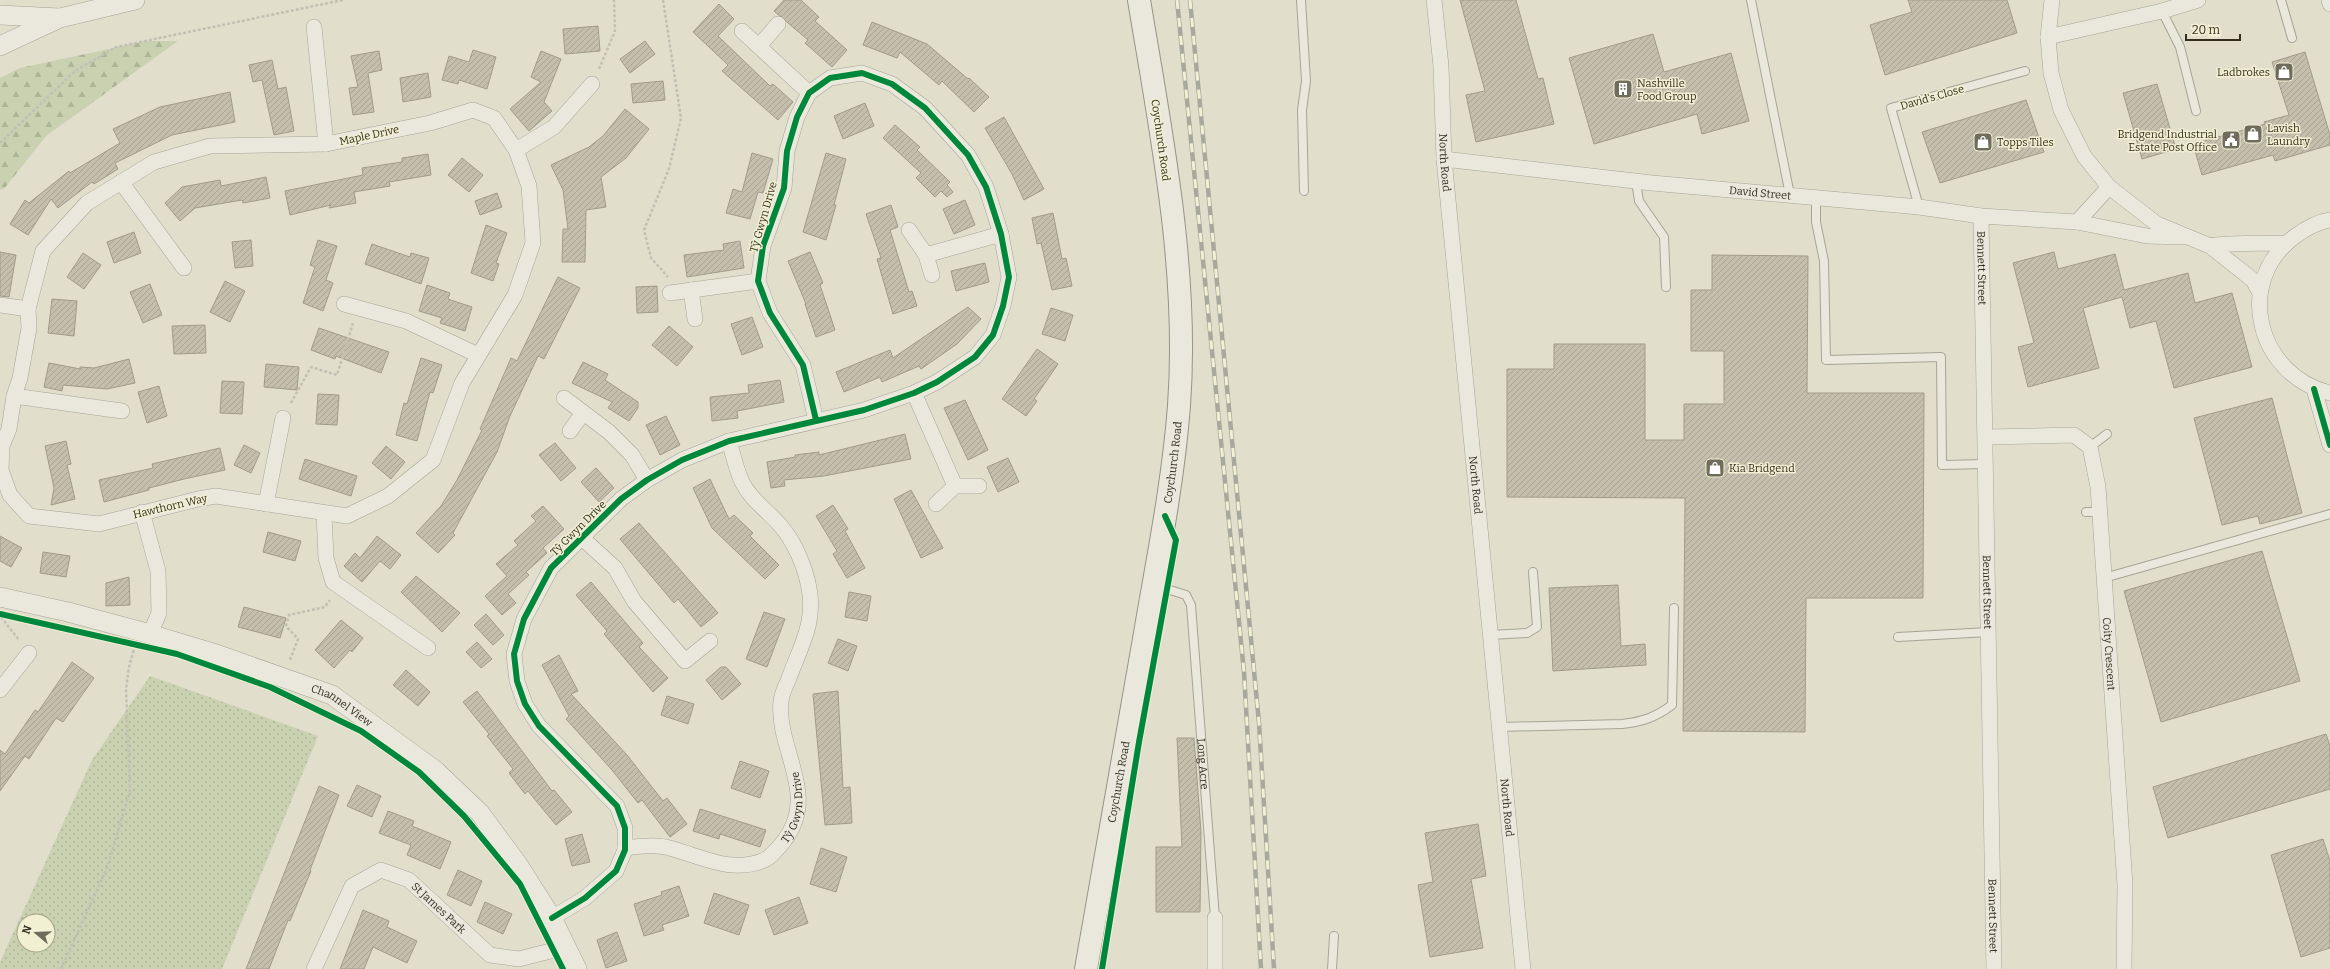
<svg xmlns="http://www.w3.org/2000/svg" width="2330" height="969" viewBox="0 0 2330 969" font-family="Bitter,serif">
	<defs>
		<pattern id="grass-dots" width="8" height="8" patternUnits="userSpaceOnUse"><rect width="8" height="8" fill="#c9d1b0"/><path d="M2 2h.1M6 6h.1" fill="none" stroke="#adb497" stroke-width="1.8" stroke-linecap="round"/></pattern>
		<pattern id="forest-firs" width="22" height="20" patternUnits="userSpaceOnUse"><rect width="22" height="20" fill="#c9d1b0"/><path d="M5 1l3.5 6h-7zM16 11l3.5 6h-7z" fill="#adb497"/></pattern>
		<pattern id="building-hatch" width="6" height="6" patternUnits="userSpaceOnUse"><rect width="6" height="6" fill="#c4bfad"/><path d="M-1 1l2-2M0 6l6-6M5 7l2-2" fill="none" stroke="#a9a494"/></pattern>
	</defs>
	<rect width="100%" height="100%" fill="#e1dfcc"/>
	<path fill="url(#grass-dots)" fill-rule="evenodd" d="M150,676l168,60 -96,233h-222v-7l92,-202zM24,921h24v24h-24z"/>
	<path fill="url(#forest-firs)" d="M146,41h32l-132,95 -42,53 -4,1v-112l20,-10z"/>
	<path fill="url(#building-hatch)" stroke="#a09b8c" d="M784,0h17l18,17 -4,4 32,29 -15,17 -27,-24 3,-3 -34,-29z
		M1460,0h56l22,79 5,-1 11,46 -78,18 -10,-47 19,-4z
		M1908,0h99l10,33 -132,42 -15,-50 42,-13z
		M719,4l15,15 -16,17 52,50 3,-2 20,18 -15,18 -56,-49 6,-6 -35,-33z
		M872,22l55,22 41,35 1,-1 20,19 -15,15 -32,-31 -3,4 -39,-33 -3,6 -34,-13z
		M598,26l2,25 -35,3 -2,-25z
		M1653,34l11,38 67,-19 18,68 -47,13 -5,-20 -103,30 -25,-86z
		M645,41l10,13 -25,19 -10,-14z
		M473,50l23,7 -9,32 -28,-9 -1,4 -16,-4 7,-24 20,6z
		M379,51l3,19 -14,3 6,39 -21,3 -4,-27 9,-1 -7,-31z
		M541,51l20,8 -17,43 8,9 -23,20 -19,-22 31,-27 -10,-5z
		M2305,52l25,83v10l-55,16 -2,-6 -71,20 -9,-31 72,-20 -1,-2 25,-7 -17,-53z
		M272,60l6,29 8,-2 8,44 -20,4 -12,-55 -9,2 -4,-17z
		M428,73l3,24 -28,5 -3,-24z
		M663,81l2,19 -32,3 -2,-19z
		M2157,84l19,65 -34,10 -19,-66z
		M230,92l5,30 -63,13 -57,28 3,6 -24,15 -2,-2 -34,26 -7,-9 -23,36 -18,-11 15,-24 4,3 40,-32 1,2 50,-30 -7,-14 47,-22z
		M2026,100l18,52 -104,31 -18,-51z
		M865,103l9,23 -31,13 -9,-23z
		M625,109l24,20 -23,29 -25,19 5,30 -20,3 -1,52h-23l1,-33h5l-5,-39 -12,-25 38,-18 14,-11z
		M1004,117l40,72 -20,11 -12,-26 -27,-46z
		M895,125l25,22 -3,3 33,32 -3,3 6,7 -6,5 -6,-6 -6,6 -19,-19 5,-5 -38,-35z
		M752,153l21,6 -10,34 -5,-1 -8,27 -24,-6 7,-24 9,3z
		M826,153l20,6 -12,46h2l-10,35 -23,-8z
		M428,154l3,21 -42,7 1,4 -36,6 2,11 -27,5 2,-3 -41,10 -5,-24 78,-16 -1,-7 40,-6v-4z
		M462,158l21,17 -14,17 -21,-17z
		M266,177l4,21 -27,5 -1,-3 -47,8 -15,13 -15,-18 17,-16 38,-7 1,6z
		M497,193l5,14 -22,8 -5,-14z
		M965,200l10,25 -21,9 -11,-25z
		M891,205l7,22 -8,3 19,62 3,-1 5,15 -24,8 -16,-55 4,-1 -15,-44z
		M1053,213l9,46 4,-1 6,28 -20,4 -11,-47 -4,1 -5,-26z
		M486,225l21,8 -11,30 3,1 -6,17 -22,-8z
		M134,232l7,21 -27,10 -7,-21z
		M251,240l2,26 -18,2 -3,-26z
		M318,240l19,6 -11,34 7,3 -10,28 -20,-8 12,-36 -5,-2z
		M740,241l4,27 -57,9 -3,-22 40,-5 -1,-6z
		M372,244l38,13 1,-4 18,5 -8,26 -56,-20z
		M0,252l16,3 -7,42 -9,-1z
		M810,252l13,31 -3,2 15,45 -19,7 -11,-33h1l-18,-43z
		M2054,252l4,17 57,-15 9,36 64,-17 7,30 37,-10 20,74 -78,21 -18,-67 -26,7 -8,-31 -39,11 16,60 -71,19 -10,-40 16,-4 -21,-80z
		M83,253l18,12 -17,24 -17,-12z
		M1712,255l96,1 -1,137h117l-1,205h-117l-1,134 -122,-1 2,-233 -178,-1v-128h47v-25h91v96h39v-36h40v-53h-33v-61h21z
		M985,263l4,19 -33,9 -5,-20z
		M558,277l22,11 -36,71 -6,-3 -28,60 -13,36 -44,81 2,2 -17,18 -22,-20 25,-27 16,-26 25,-50 -2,-1 31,-71 6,3z
		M225,281l20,10 -15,31 -20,-10z
		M150,284l12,31 -19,8 -13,-31z
		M427,285l23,8 -2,6 24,8 -7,24 -25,-8 2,-5 -23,-7z
		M657,286l1,26 -21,1 -1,-26z
		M52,299l25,2 -3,35 -26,-3z
		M968,307l13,12 -24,25 -36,25 -2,-3 -37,16 -2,-5 -36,15 -8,-20 54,-22 3,8z
		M1051,308l22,7 -8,26 -23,-7z
		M752,317l11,30 -21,8 -11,-31z
		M205,325l1,28 -32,1 -2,-28z
		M669,326l24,21 -16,19 -25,-21z
		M319,328l70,24 -8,21 -45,-17 -1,3 -24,-9z
		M1037,349l21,15 -24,35 3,2 -11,15 -24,-17z
		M421,358l21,7 -9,28 -3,-1 -13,49 -21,-6 8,-32 3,1z
		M129,359l6,24 -28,6 -44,-4 -1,6 -18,-4 5,-24 31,6v-2l14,1z
		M583,362l25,12 -3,6 33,22v6l-9,13 -21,-13 4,-6 -40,-19z
		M266,364l33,3 -2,23 -33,-3z
		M780,380l4,22 -47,9 1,7 -26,3 -2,-24 39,-4 -1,-8z
		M222,381l22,1 -2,32 -22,-1z
		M159,386l8,30 -20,7 -9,-31z
		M318,394l21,1 -2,30 -21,-1z
		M2272,398l30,115 -42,11 -2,-8 -36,9 -28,-107z
		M965,400l23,50 -20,10 -24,-52z
		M666,416l14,29 -20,10 -14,-30z
		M905,434l6,25 -87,17 -40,4 1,6 -14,2 -4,-26 28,-5v-2l24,-3v3z
		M66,441l5,23 -4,1 8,34 -24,6 3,-17 -9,-42z
		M555,443l21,25 -15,13 -22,-26z
		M244,445l16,8 -9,20 -17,-8z
		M386,446l19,16 -14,17 -19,-16z
		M220,448l5,22 -41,9 -35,9v2l-45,12 -5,-22 54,-12 -1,-4z
		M1008,458l11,24 -21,10 -11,-25z
		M305,459l52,17 -6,20 -52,-17z
		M596,468l18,20 -15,14 -18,-20z
		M710,479l19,40 5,-4 19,18 -3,3 29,29 -14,14 -53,-51 -19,-40z
		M911,490l32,58 -22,10 -27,-59z
		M833,505l15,24 -3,2 20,37 -18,10 -14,-24 4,-3 -21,-35z
		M543,506l21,23 -21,19 4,5 -21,19 3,3 -21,19 8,9 -14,12 -17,-19 22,-20 -11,-12 22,-19 -4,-4 22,-20 -5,-5z
		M639,523l79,90 -17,14 -23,-28 -4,4 -54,-64z
		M268,532l33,9 -6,20 -32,-9z
		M0,536l22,12 -11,19 -11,-6z
		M377,536l24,19 -11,14 -10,-8 -18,21 -18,-16 11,-13 5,5z
		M2262,551l38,130 -139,41 -37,-131z
		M43,552l27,4 -4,21 -26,-4z
		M416,576l44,37 -18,19 -41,-40z
		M129,577l1,28 -24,1v-23z
		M591,582l52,61 -4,4 29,31 -15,14 -49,-58 3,-3 -31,-36z
		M1618,585l3,61 24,-2 1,21 -93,6 -4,-83z
		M849,592l22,4 -4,25 -22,-4z
		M244,607l42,11 -6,20 -42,-11z
		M764,612l21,7 -18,48 -21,-8z
		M486,614l18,21 -11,10 -19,-20z
		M341,620l22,18 -11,14 -2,-2 -16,18 -19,-18z
		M838,639l19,7 -9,25 -20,-8z
		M477,642l15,17 -11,9 -15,-16z
		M559,655l19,36 -7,3 56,61 36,46 4,-3 20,26 -17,13 -28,-37 -4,3 -26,-33 -46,-51 3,-3 -27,-51z
		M72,662l22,16 -31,44 -7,-4 -27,41 -4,-3 -25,35v-41l5,4 30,-44 3,2z
		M721,667h5l15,17 -19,16 -16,-20z
		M406,670l24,22 -12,14 -25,-21z
		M477,691l75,100 2,-1 18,22 -16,13 -28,-34 -3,3 -16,-21 4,-4 -26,-33 2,-2 -26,-32z
		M838,691l5,97 7,-1 2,36 -27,2 -12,-131z
		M667,696l27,8 -6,20 -27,-9z
		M2326,734l4,12v43l-162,49 -15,-51z
		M1177,738h17l7,94 -1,80h-44v-65h26z
		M740,761l29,10 -9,27 -29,-10z
		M357,785l24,11 -9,21 -25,-11z
		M319,786l20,9 -29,75 1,1 -21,50 -2,-1 -19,49h-23z
		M700,809l66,21 -6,17 -40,-13 -1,5 -26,-8z
		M388,811l26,10 -2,5 39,16 -11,27 -33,-14 4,-10 -32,-12z
		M1478,824l8,52 -15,3 12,69 -53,9 -12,-72 15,-3 -8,-49z
		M582,834l8,28 -18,4 -7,-27z
		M2323,839l7,22v87l-29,9 -30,-102z
		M821,848l26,9 -11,35 -26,-8z
		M458,870l24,11 -11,25 -24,-11z
		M679,886l10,30 -27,9 2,5 -20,6 -10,-32 28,-9 -1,-3z
		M714,893l35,12 -10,30 -35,-12z
		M799,897l9,26 -34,12 -9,-25z
		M485,902l27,12 -9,20 -26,-12z
		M363,910l26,11 -2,6 30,14 -10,22 -34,-16 -9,22h-24z
		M617,932l10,29 -21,7 -9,-28z"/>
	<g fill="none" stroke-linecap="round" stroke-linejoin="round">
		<g stroke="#a6a495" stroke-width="10">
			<g id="service">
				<path d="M1301,0l5,81 -4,29 2,81"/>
				<path d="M1751,0l39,195"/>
				<path d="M2281,0l11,38"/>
				<path d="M2162,11l18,36 16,64"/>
				<path d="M1636,181l3,20 25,36 2,50"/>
				<path d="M1816,198v24l8,39 2,99 115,-3 1,108 44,-1"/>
				<path d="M1919,207l-28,-99 134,-37"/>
				<path d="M2090,447l17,-13"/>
				<path d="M2086,512h14"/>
				<path d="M2104,578l226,-64"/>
				<path id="s1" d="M1154,585l32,10 5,10 24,313"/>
				<path d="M1491,635l36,-2 10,-6 -4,-55"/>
				<path d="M1898,637l91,-5"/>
				<path d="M1500,727l122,-3c20,-2 34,-7 50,-19l2,-97"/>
				<path d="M1332,969l2,-33"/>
			</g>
		</g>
		<g stroke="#a6a495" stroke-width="16">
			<g id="minor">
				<path id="s2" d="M1434,0l7,66 3,93 79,810"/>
				<path d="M2052,0l-4,37 3,36 10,37 23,46 25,31 48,37 53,22 43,34 7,13"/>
				<path d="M2329,0l1,4"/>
				<path d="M314,27l12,117"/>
				<path d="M742,31l67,62"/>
				<path d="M2048,37l114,-26 36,-11"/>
				<path d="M759,46l19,-22"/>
				<path d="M473,110l21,8 22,32 13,36 4,57 -18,52 -53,88 -29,77 -45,36 -41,20 -131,-20 -18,3 -99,25 -70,-8 -19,-21 -9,-25 1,-24 7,-17 5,-33 6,-18 9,-50 -1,-19 15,-58 44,-48 67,-41 56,-16 116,-2 104,-21z"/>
				<path d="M516,150l38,-23 38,-43"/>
				<path id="s3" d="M1444,159l208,24 267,24 62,9 96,6 70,14 37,1"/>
				<path d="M121,182l63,86"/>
				<path id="s4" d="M1981,216l13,753"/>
				<path d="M2330,220c-13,2 -25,9 -36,17 -61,46 -36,139 36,156"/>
				<path d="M2077,222l32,-35"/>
				<path d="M909,230l17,25 6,20"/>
				<path d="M2210,246c25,-4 51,-2 77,-3"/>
				<path d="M926,255l75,-21"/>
				<path d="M691,290l4,29"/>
				<path d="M670,293l88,-12"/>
				<path d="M344,304l62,17 72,34"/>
				<path d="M0,305l28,4"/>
				<path d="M2314,389l16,56"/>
				<path d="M914,393l41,93"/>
				<path d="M14,396l108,15"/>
				<path d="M564,398l45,34 23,23 15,25"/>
				<path d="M570,431l13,-18"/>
				<path id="s5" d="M1986,437l88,-2 16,12 8,40 27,398 -1,84"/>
				<path d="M266,504l17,-86"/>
				<path d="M936,504l19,-18h24"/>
				<path d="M142,512l16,59 1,42 -9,21"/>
				<path d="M324,513l2,45 7,24 95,66"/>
				<path d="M582,538l33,30 19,33 51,60 25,-20"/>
				<path d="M0,690l29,-37"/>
				<path id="s6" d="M625,848c16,-2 32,-4 48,1 29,8 58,24 89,12 9,-3 16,-13 22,-20 36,-47 -8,-91 -3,-140 1,-7 4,-14 7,-20 11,-32 28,-57 21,-93 -4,-22 -15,-47 -29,-63 -13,-15 -29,-25 -38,-43 -6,-13 -9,-28 -13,-41"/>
				<path d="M552,918l33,-20 31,-27 9,-21v-22l-8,-22 -78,-80 -14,-22 -8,-23 -3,-27 10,-35 27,-51 70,-69 26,-19 35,-20 47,-19 135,-31 50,-17 23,-11 38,-25 18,-22 10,-29 6,-29 -8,-43 -15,-47 -18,-32 -43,-47 -33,-24 -30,-11 -32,5 -21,15 -12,24 -10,34 -3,37 -21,58 -5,35 12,32 33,52 13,55"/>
				<path id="s7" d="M314,969l38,-83 29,-16 28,10 81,75 29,4 47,-12"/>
				<path d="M1215,969v-51"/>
			</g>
		</g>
		<g stroke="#a6a495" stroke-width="20">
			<g id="tertiary">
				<path d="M0,15l59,3"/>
				<path d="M0,46l60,-28 75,-18"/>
				<path id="s8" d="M0,597l68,15 82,22 63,19 119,42 104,76 44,42 39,53 33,52 25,51"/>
			</g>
		</g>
		<g stroke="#969385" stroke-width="24">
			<g id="secondary">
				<path id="s9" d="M1086,969c19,-110 38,-220 58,-330 13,-77 29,-155 35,-233 10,-136 -18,-273 -40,-406"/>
			</g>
		</g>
		<path stroke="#c2c0b4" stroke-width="2.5" stroke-dasharray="3 2" stroke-linecap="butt" d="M663,0l18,118 -12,51 -25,61 7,28 17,19
			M599,69l16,-38 -1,-31
			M0,143l75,-72 41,-24 227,-47
			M291,403l20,-36 26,8 16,-52
			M1,617l18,23
			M290,660l8,-21 -12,-13 3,-11 36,-8 5,-7
			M61,969l46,-101 23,-77 -4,-102 3,-22 5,-18"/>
		<use href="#service" stroke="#eae8dd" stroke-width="8"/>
		<use href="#minor" stroke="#eae8dd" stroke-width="15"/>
		<use href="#tertiary" stroke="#eae8dd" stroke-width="19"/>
		<use href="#secondary" stroke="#eae8dd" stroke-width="22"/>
		<g stroke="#a9a89d" stroke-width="4.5">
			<path id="rail" d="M1177,0l67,672 17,297
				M1190,0l69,723 15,246"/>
		</g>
		<use href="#rail" stroke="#f1f0d3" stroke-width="3" stroke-dasharray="9" stroke-linecap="butt"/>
		<g stroke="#f1f0d3" stroke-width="8">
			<path id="cycleway" d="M2314,389l16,56
				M0,614l177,40 93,33 91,44 58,41 45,44 56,68 43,85
				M552,918l33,-20 31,-27 9,-21v-22l-8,-22 -78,-80 -14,-22 -8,-23 -3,-27 10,-35 27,-51 70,-69 26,-19 35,-20 47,-19 135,-31 50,-17 23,-11 38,-25 18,-22 10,-29 6,-29 -8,-43 -15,-47 -18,-32 -43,-47 -33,-24 -30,-11 -32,5 -21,15 -12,24 -10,34 -3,37 -21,58 -5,35 12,32 33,52 13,55
				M1102,969l37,-227 37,-202 -11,-24"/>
		</g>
		<use href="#cycleway" stroke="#00873e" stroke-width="6"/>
	</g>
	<defs>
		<g id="shop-square" transform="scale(1)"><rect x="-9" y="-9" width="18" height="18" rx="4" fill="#706c5c" stroke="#f1f0d3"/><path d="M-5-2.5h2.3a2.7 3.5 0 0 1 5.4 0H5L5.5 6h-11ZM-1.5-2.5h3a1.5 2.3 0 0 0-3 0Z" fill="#fff"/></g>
		<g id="building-square" transform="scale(1)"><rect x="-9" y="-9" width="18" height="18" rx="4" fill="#706c5c" stroke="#f1f0d3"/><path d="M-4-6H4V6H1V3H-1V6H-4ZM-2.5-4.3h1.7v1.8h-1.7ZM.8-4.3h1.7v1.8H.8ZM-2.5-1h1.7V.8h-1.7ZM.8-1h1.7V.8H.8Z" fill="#fff"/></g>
		<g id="civic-square" transform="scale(1)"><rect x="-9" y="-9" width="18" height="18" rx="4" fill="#706c5c" stroke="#f1f0d3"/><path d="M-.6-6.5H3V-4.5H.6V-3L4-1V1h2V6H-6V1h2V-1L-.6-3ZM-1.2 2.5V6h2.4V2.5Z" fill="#fff"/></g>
	</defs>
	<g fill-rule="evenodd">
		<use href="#shop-square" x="2284" y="72"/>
		<use href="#building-square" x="1623" y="89"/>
		<use href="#shop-square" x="2253" y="134"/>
		<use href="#civic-square" x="2231" y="140"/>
		<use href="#shop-square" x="1983" y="142"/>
		<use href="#shop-square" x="1715" y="468"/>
	</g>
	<g text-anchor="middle" stroke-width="3" stroke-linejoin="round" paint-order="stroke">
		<g font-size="11" fill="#332e1f" stroke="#f1f0d3" text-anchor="start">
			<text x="2270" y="76" text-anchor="end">Ladbrokes</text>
			<text x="1637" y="87">Nashville<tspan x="1637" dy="13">Food Group</tspan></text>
			<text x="2267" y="132">Lavish<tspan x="2267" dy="13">Laundry</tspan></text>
			<text x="2217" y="138" text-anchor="end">Bridgend Industrial<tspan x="2217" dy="13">Estate Post Office</tspan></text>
			<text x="1997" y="146">Topps Tiles</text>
			<text x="1729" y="472">Kia Bridgend</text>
		</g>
		<g font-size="11" fill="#332e1f" stroke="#f1f0d3">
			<text transform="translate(1932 97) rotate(-16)" y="4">David's Close</text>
			<text transform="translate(369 135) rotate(-12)" y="4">Maple Drive</text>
			<text transform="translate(1161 140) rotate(82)" y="4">Coychurch Road</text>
			<text dy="4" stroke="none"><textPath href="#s2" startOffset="163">North Road</textPath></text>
			<text dy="4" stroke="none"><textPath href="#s3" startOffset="318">David Street</textPath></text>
			<text transform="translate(763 217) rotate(-74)" y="4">Tŷ Gwyn Drive</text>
			<text dy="4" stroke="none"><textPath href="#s4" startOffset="52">Bennett Street</textPath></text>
			<text dy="4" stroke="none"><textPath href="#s9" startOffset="514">Coychurch Road</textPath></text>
			<text dy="4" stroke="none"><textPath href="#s2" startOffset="487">North Road</textPath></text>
			<text transform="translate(170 506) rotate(-13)" y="4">Hawthorn Way</text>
			<text transform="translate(578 528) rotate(-45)" y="4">Tŷ Gwyn Drive</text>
			<text dy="4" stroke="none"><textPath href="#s4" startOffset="376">Bennett Street</textPath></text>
			<text dy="4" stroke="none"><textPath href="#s5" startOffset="316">Coity Crescent</textPath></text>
			<text dy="4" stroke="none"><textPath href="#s8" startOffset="360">Channel View</textPath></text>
			<text dy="4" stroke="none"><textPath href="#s1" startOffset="204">Long Acre</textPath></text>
			<text dy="4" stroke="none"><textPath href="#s9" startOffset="190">Coychurch Road</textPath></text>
			<text dy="4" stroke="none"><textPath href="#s6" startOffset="206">Tŷ Gwyn Drive</textPath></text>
			<text dy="4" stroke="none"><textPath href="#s2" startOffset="811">North Road</textPath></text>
			<text dy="4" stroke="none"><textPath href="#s7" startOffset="195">St James Park</textPath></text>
			<text dy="4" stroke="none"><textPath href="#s4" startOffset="700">Bennett Street</textPath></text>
		</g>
	</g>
	<g transform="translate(36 933) rotate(289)"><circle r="19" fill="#f1f0d3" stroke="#a5a28b"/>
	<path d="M0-3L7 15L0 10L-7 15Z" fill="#706c5c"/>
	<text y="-6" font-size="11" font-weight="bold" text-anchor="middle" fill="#332e1f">N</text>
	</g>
	<path d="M2186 34v6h54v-6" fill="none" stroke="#332e1f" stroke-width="2"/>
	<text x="2192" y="34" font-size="12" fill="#332e1f" stroke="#f1f0d3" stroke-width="3" paint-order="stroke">20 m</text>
</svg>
